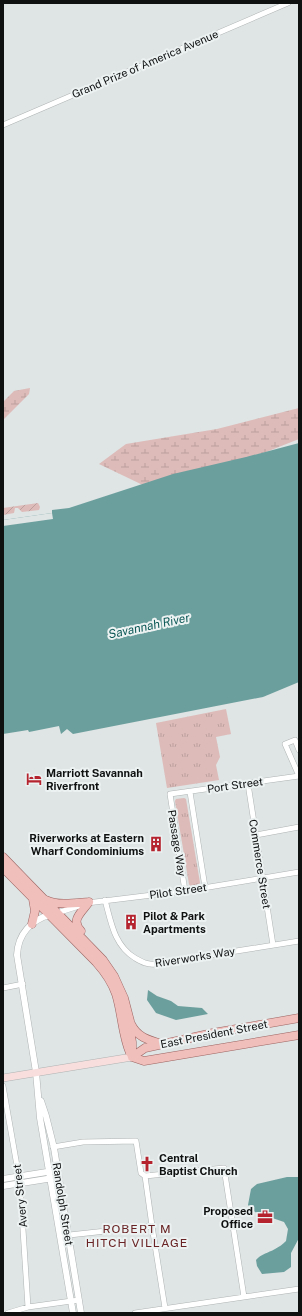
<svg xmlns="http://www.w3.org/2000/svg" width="302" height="1316" viewBox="0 0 302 1316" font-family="'Public Sans',sans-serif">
	<defs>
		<pattern id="wetland-marsh" width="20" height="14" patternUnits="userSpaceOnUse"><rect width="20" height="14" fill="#ddbbb9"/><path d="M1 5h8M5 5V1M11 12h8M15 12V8" fill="none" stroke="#bca09e"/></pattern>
		<pattern id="park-tufts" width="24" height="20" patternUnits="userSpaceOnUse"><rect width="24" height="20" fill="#ddbbb9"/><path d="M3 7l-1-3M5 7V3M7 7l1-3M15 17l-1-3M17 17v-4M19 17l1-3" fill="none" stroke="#bca09e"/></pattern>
		<pattern id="garden-furrows" width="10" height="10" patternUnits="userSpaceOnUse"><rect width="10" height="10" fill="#ddbbb9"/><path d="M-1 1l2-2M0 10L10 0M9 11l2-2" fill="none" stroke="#bca09e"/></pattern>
	</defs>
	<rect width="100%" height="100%" fill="#dfe4e4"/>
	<path fill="url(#wetland-marsh)" d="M30,388l-1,6 -26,26v-18l11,-11z
		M299,408v31l-33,13 -119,35 -48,-23 27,-20 91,-15z"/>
	<path fill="url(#park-tufts)" d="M226,709l5,25 -15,3 4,20 -4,8 3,15 -52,8 -11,-65z
		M184,798l2,1 14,84 -1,1 -9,2 -1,-2 -14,-83 1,-2z"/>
	<path fill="url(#garden-furrows)" d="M38,503l2,4 -1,3 -17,2 -4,-4h-3l-1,5 -11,2v-7z"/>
	<path fill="#6b9f9d" d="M299,443v239l-36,15 -190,37 -6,-5 -6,5 -2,-8 -30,6 -1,-2 -25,4v-214l49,-7v-3l17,-2 104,-34 73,-17z
		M148,990l9,6 14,5 7,5 24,2 6,6 -32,6 -20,-7 -9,-13z
		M287,1177h12v61l-8,15v14l-7,5 -22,2 -5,-8 -1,-6c5,-6 12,-7 19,-11 4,-2 8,-5 11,-8l2,-12 -4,-7 -29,-10 -7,-7 3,-16 6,-5z"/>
	<path fill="#dfe4e4" d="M52,513l1,6 -50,7v-6z"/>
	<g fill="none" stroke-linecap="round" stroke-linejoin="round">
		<g stroke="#afb3b3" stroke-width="6">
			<path id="minor" d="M3,125l285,-122
				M248,784l25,161
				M190,792l15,95
				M256,835l43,-8
				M185,891l-15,-97 129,-18 -14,-32 10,-4 4,10
				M105,900c6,22 9,45 30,58 7,4 12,7 20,6l144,-23
				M87,903l98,-12 114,-19
				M57,913l22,-7
				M3,988l20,-4
				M3,1086l17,97 8,124
				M53,1147l30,-5 53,-1 5,32 4,3 7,50
				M145,1176l79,-8 20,129
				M60,1236l92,-10 13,82
				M8,1313l20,-6 51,-7
				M135,1313l164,-24"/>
		</g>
		<g stroke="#afb3b3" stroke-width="7">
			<path id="tertiary" d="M52,914c-21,6 -34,20 -35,41l19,117 4,46 33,195
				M41,1101l5,15 8,32 27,165
				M3,1179l50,-8
				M3,1186l50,-8"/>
		</g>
		<g stroke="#afb3b3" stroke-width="8">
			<path id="secondary" d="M3,1078l129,-21"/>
		</g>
		<g stroke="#9b6562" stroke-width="9">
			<path id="primary" d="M3,857l100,103 11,16 10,22 6,23 -1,4 3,17v15
				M3,868l93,94c8,9 16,20 20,32 6,19 6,40 14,59
				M46,900c12,6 30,3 43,2
				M32,924l3,-13 -2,-12
				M81,931c-11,-11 1,-19 8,-29
				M131,1024c6,13 17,16 31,20
				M132,1057l13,-9 68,-15 86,-15
				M132,1057l12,4 155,-26"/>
		</g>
		<use href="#minor" stroke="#fff" stroke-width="5"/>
		<use href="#tertiary" stroke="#fff" stroke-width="6"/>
		<use href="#secondary" stroke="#f8dedd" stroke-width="7"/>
		<use href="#primary" stroke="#f0bebb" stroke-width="8"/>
	</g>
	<defs>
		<g id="hotel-bare" transform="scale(1.2)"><path d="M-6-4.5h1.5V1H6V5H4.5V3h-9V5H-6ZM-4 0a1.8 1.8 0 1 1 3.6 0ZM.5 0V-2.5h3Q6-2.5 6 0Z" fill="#b5232f" stroke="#ecf1f1" stroke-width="2.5" paint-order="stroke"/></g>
		<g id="building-bare" transform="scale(1.2)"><path d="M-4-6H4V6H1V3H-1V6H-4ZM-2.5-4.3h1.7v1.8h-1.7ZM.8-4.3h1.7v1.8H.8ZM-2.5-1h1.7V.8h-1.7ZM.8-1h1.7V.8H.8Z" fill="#b5232f" stroke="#ecf1f1" stroke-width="2.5" paint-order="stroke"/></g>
		<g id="church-bare" transform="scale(1.2)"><path d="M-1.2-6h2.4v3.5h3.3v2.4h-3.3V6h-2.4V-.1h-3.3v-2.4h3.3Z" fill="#b5232f" stroke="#ecf1f1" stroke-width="2.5" paint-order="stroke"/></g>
		<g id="office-bare" transform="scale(1.2)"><path d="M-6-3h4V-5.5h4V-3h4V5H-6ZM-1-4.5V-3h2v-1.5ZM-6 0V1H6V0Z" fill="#b5232f" stroke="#ecf1f1" stroke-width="2.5" paint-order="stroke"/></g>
	</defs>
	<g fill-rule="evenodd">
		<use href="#hotel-bare" x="34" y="779"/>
		<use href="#building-bare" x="156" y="844"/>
		<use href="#building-bare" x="131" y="922"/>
		<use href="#church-bare" x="147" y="1164"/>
		<use href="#office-bare" x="265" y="1217"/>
	</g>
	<g text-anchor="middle" stroke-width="4" stroke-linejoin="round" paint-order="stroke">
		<g font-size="11" fill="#0f1111" stroke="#ecf1f1">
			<text transform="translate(145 64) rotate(-23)" y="4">Grand Prize of America Avenue</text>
			<text transform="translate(235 785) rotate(-8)" y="4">Port Street</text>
			<text transform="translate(177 843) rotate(81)" y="4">Passage Way</text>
			<text transform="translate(260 864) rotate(81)" y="4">Commerce Street</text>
			<text transform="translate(178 891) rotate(-8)" y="4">Pilot Street</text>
			<text transform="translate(195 957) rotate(-9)" y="4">Riverworks Way</text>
			<text transform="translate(214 1034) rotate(-11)" y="4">East President Street</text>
			<text transform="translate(20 1196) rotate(-96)" y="4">Avery Street</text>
			<text transform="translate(63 1204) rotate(81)" y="4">Randolph Street</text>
		</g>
		<g font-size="11" font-weight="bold" fill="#0f1111" stroke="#ecf1f1" text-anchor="start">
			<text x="46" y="777">Marriott Savannah<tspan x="46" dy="13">Riverfront</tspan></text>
			<text x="144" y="842" text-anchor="end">Riverworks at Eastern<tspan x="144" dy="13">Wharf Condominiums</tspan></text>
			<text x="143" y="920">Pilot &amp; Park<tspan x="143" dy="13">Apartments</tspan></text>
			<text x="159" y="1162">Central<tspan x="159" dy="13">Baptist Church</tspan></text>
			<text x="253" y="1215" text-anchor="end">Proposed<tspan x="253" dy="13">Office</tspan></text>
		</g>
		<g font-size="12" font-style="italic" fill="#0c5957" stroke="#ecf1f1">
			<text transform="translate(149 626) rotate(-12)" y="4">Savannah River</text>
		</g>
		<g font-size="12" letter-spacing="1" fill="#692324" stroke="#ecf1f1">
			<text x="137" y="1233">ROBERT M<tspan x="137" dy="14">HITCH VILLAGE</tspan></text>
		</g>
	</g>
	<rect width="302" height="1316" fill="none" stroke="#0f1111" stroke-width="8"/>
</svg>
